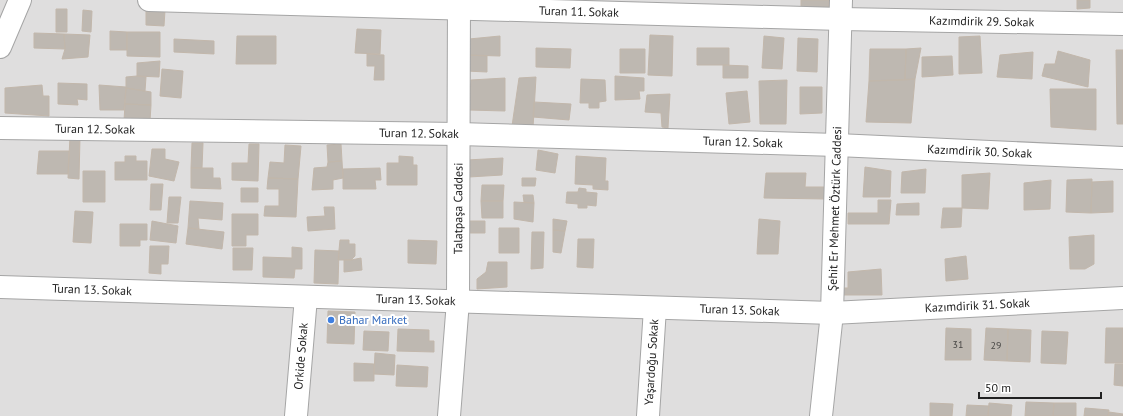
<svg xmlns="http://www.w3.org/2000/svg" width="1123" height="416" viewBox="0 0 1123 416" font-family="'PT Sans',sans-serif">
	<rect width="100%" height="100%" fill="#f1efe9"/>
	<path fill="#dfdede" d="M0,0h1123v416h-1123z"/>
	<path fill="#beb8b1" stroke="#c2b7ab" d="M801,0h28v11h-28z
		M1077,0h13v8l-13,1z
		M56,9h11v23h-11z
		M146,9l19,1 -1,16 -18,-1z
		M83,10l9,1 -1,21 -9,-1z
		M357,29l24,1 -1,24 -25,-1z
		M110,31l17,1v18h-17z
		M127,32h33v25l-33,-1z
		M34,33l30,1 1,15 -31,-1z
		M64,34l26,1 -2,22 -26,2 3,-10z
		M650,35l23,1 -1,40 -24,-1z
		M237,36h39v28h-40z
		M500,36v20l-32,-1 1,-16z
		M764,36l20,2 -2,31 -20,-1z
		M980,36l2,37 -23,1v-37z
		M798,38l20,1 -1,33 -20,-1z
		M174,39l40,2v13l-40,-2z
		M536,48l35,1 -1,19 -34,-1z
		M697,48h32v17h-32z
		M921,48l-6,31 -10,1 1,-31z
		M620,49h25v24h-25z
		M870,49h36l-1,31 -36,1z
		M1116,50h7v74h-6z
		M1058,51l32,9 -2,27 -46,-11 3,-12h10z
		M1033,52l-1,27 -35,-2 3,-22z
		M367,54l17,1v25h-10l1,-14h-8z
		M468,55l19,1v16l-21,-1z
		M952,56l1,19 -31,2v-20z
		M160,61l-1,16 -22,-1v-13z
		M723,65l25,1v12h-25z
		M162,69l21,2 -2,27 -21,-2z
		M137,76l9,1 -1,14 -19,-3v-11z
		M615,76l29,2v13h-5l1,8 -25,1z
		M536,77l-3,51 -21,-2 7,-48z
		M505,78v33l-36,-1 2,-30z
		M581,79l24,1 1,21 -7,1v6h-10v-5h-9z
		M915,79l-4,44 -45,-1 3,-41z
		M787,80l-1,44h-26l-1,-43z
		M58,83l29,1v16l-10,-1 1,6 -20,-1z
		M42,85l1,11h6v20l-44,-3v-25z
		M99,85l27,2 -2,23h-24z
		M800,87h22v26l-22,1z
		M126,88l25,4v13l-26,-1z
		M1050,89h46v41l-45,-3z
		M747,91l3,31 -21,2 -3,-31z
		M670,94l-2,34 -6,-1 -1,-14 -16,-1 2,-17z
		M534,102l37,2 -2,16 -36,-3z
		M125,104l26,1 -1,16h-26z
		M70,136l10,1 -1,42 -11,-1z
		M192,143h11l-1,25h-11z
		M249,144h10l-1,37 -26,-1v-17h16z
		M341,144l1,17 -14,1 -1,-17z
		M285,145l16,1 -3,33 -30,-1 2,-16 14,1z
		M152,149h13v10l14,3 -5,19 -25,-5z
		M538,150l20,4 -3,19 -19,-3z
		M39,151h30l-1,23h-31z
		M125,156h11v5h11v19h-32v-18h10z
		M399,156l14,1v8h4v20h-30v-22h12z
		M576,156l30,2 -1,23h3v9l-15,-1v-4l-18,-1z
		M503,158l-1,17 -33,2 -2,-17z
		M342,161l1,17 -10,2v9l-21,1 2,-22 13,-1 1,-5z
		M865,167l26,4 -1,26h-27z
		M191,168h22v10h7l1,11 -30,-1z
		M380,168l1,12h-6l1,9h-33v-20z
		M926,169l-1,24h-24l1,-21z
		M83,171h22v31h-22z
		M766,173h40l-1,14h21v12l-62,-1z
		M990,173l-2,36 -26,-1v-33z
		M268,178l30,1 -2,38 -32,-1 1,-10h14v-17h-12z
		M522,178h14l-1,8h-13z
		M1092,179l-1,34 -25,-1 1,-32z
		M1051,180l-1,29 -26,1v-27z
		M1113,181v31l-22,1 1,-31z
		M151,184h12l-2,26h-11z
		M482,185h22l-1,16h-22z
		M241,188h17v14h-17z
		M579,188l7,1v3l11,1 -1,13 -9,-1v3h-9v-4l-12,-1 1,-11h11z
		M523,195h10l1,8 -10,-1z
		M169,197h12l-3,26h-11z
		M878,200h13l-2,24h-41v-11h30z
		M190,201l33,2 -1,17 -24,-2 1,11 -11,-1z
		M481,201h22v17h-21z
		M514,202l20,1 -1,19 -19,-3z
		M919,203v12h-23l1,-11z
		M324,207h10l1,22 -27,2 -1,-14 18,-1z
		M943,208h19l-1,19 -20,1z
		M75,211l18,1 -2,31 -18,-1z
		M232,214h26v21h-12v11h-14z
		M553,219l14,2 -2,10 -12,-1z
		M759,219l21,2 -2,33h-21z
		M152,221l26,5 -2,17 -26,-3z
		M468,221h17v12h-18z
		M120,224h27v16h-7v6h-20z
		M188,228l36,4 -2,17 -36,-5z
		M499,228h20v25h-20z
		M553,230l12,1 -4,22 -8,-1z
		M532,232h12l-1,36 -12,1z
		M1094,235v29l-9,5h-15l-1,-32z
		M578,239h16l-1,29 -16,-1z
		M340,240h9v4h6v12l-4,4h-13z
		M408,240l29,1 -1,23 -28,-1z
		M150,246h19l-1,18h-7v10l-12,-1z
		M292,247l10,1v21h-7l-1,9 -31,-1v-20l29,1z
		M233,248h20l-1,22h-19z
		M315,250l24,1 -1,33 -24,-1z
		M966,256l2,23 -22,2 -1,-22z
		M361,258l1,12 -18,2v-12h7z
		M488,262h19v25l-30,2v-10l9,-7z
		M881,269l1,26h-41v-7h7v-16z
		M328,311l27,1 -1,32 -27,-1z
		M946,328l25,1v31h-26z
		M986,328l22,1 -1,32 -23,-1z
		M1106,328h17v35h-18z
		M398,329l31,1v11h5v11l-37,-1z
		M1008,329l23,1 -1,32 -23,-1z
		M364,331l25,1 -1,19 -25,-1z
		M1042,331l26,1 -2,32 -25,-1z
		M375,353l20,2 -1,20 -20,-1z
		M354,363l20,1v17h-20z
		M1115,364h8v22l-9,-1z
		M397,365l31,2 -1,20 -31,-1z
		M1026,402l28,1 -1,13h-28z
		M930,403l23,1 -1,12h-22z
		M989,403l23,2 -1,11h-23z
		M1054,403h22v13h-23z
		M967,405l22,1 -1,10h-22z
		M1085,408l24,2 -1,6h-24z
		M1109,412l14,2v2h-15z"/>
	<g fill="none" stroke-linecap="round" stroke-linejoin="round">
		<g stroke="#a5a5a5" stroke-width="24">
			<g id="minor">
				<path id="s1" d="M149,0l692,19 282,5"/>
				<path d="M0,47l20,-47"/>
				<path id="s2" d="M0,128l459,6 378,11 286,13"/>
				<path id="s3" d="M0,287l832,26 291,-15"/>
				<path id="s4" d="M296,416l10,-119"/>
				<path id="s5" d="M449,416l9,-115 1,-301"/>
				<path id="s6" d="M648,416l7,-108"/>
				<path id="s7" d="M821,416l11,-103 9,-313"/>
			</g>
		</g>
		<use href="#minor" stroke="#fff" stroke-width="22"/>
	</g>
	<circle fill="#3f7fe0" stroke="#fff" stroke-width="1.5" cx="331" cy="320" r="4"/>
	<g text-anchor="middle" stroke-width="4" stroke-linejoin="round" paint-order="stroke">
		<g font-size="10" fill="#484745">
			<text x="958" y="348">31</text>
			<text x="996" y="349">29</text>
		</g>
		<g font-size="12" fill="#212121" stroke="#fff">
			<text dy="4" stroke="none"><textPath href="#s1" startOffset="430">Turan 11. Sokak</textPath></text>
			<text dy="4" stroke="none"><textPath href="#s1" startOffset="833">Kazımdirik 29. Sokak</textPath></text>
			<text dy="4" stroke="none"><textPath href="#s2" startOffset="95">Turan 12. Sokak</textPath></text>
			<text dy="4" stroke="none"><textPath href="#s2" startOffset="419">Turan 12. Sokak</textPath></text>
			<text dy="4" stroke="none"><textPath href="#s2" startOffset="743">Turan 12. Sokak</textPath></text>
			<text dy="4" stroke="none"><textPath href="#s2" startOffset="980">Kazımdirik 30. Sokak</textPath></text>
			<text dy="4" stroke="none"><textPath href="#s5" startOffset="208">Talatpaşa Caddesi</textPath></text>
			<text dy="4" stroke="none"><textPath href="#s7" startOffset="208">Şehit Er Mehmet Öztürk Caddesi</textPath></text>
			<text dy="4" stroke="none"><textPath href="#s3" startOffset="92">Turan 13. Sokak</textPath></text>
			<text dy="4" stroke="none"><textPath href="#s3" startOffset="416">Turan 13. Sokak</textPath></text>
			<text dy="4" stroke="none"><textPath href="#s3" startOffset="978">Kazımdirik 31. Sokak</textPath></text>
			<text dy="4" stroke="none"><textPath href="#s3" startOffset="740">Turan 13. Sokak</textPath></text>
			<text dy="4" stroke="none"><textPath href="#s4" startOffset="60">Orkide Sokak</textPath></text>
			<text dy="4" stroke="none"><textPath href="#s6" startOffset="54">Yaşardoğu Sokak</textPath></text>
		</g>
		<g font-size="12" fill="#366cbe" stroke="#fff" text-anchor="start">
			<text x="339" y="324">Bahar Market</text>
		</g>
	</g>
	<path d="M979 392v6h122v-6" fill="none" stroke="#212121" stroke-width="2"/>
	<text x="985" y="392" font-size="12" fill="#212121" stroke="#ffffff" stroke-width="3" paint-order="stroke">50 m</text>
</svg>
